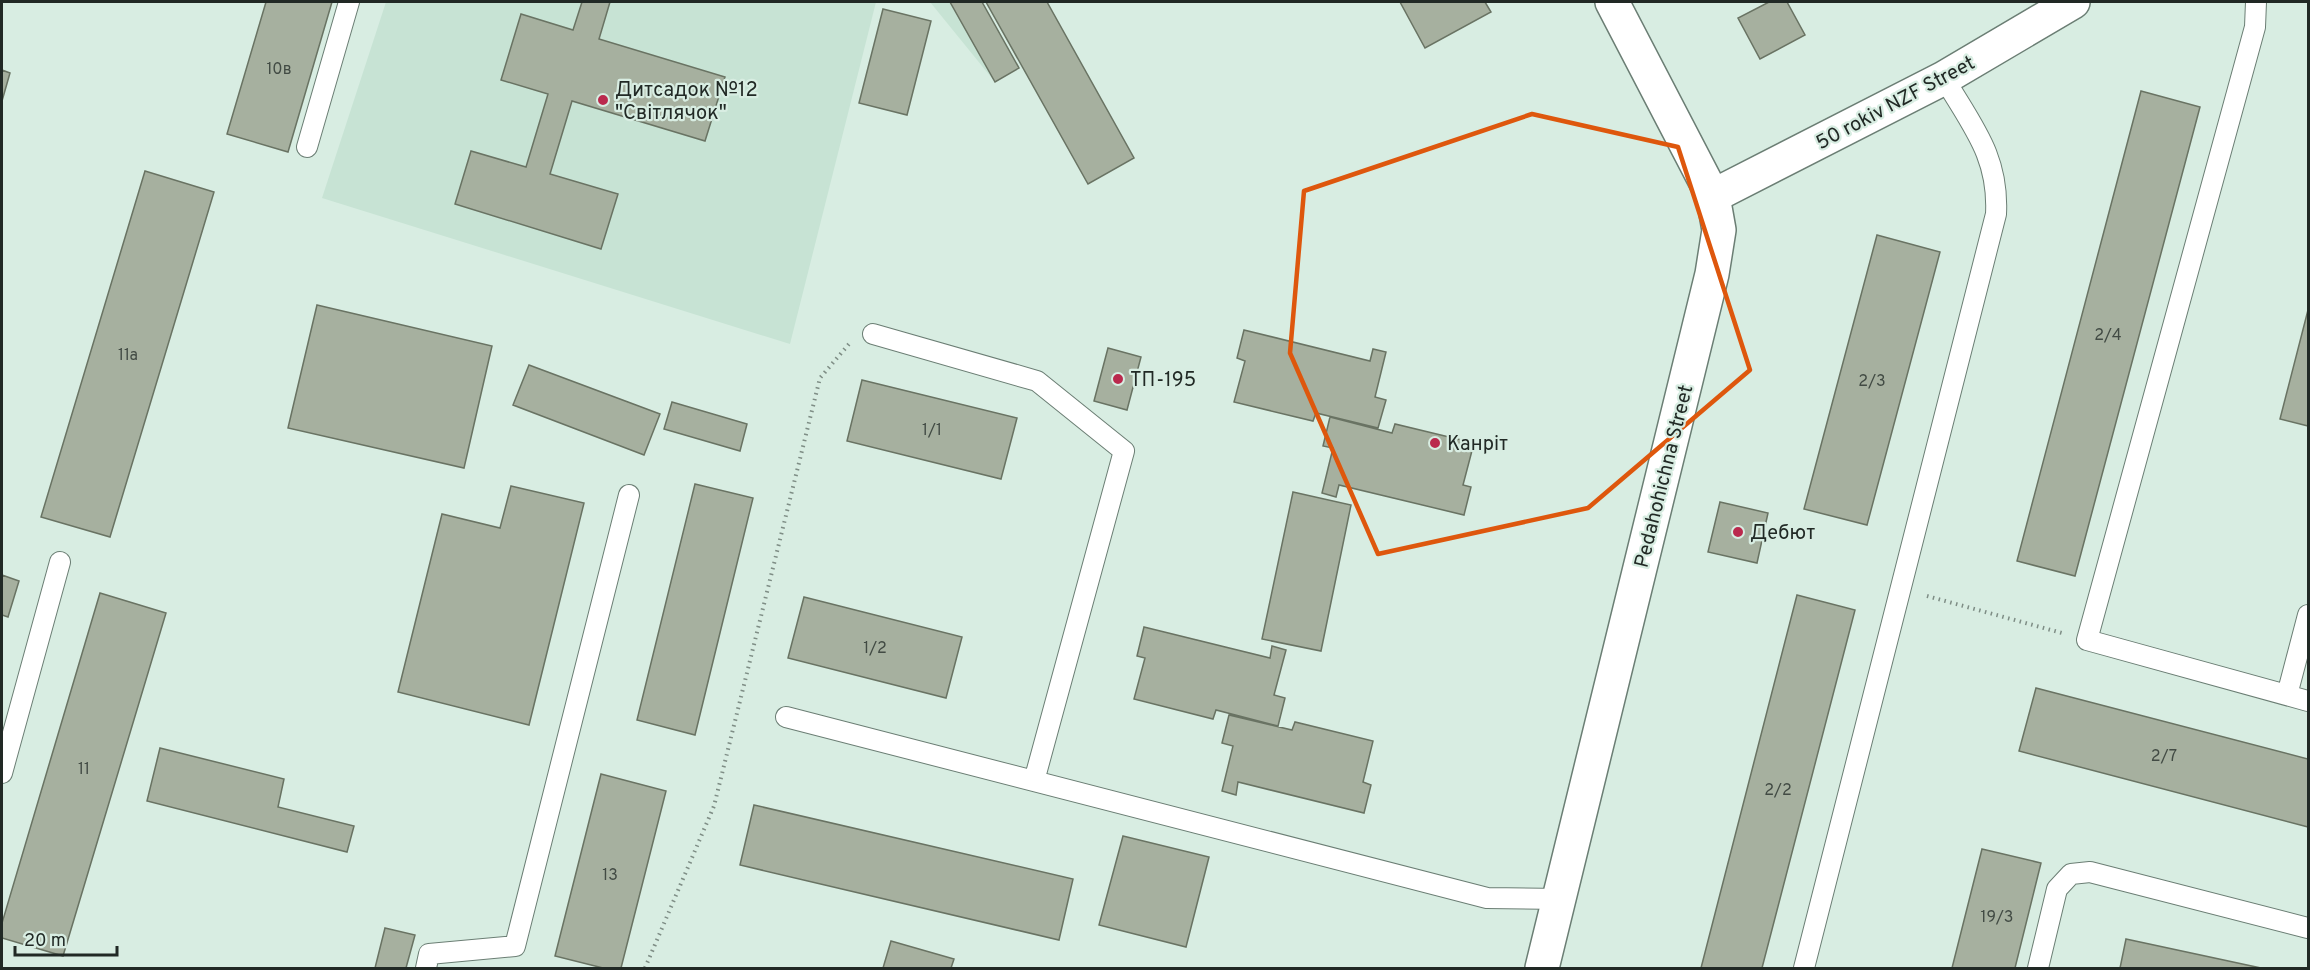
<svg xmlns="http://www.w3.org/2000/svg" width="2310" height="970" viewBox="0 0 2310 970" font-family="Overpass,sans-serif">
	<rect width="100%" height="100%" fill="#d8ede2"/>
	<path fill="#c7e3d4" d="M386,2h490l-86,342 -468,-146z
		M930,2h52l37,66 -24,14z"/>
	<path fill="#a6b09f" stroke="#697363" stroke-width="1.5" d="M266,2h66l-44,150 -61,-18z
		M582,2h28l-11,37 126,38 -20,64 -133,-40 -22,73 68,20 -17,55 -146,-45 16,-53 55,16 22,-73 -47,-14 20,-66 52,16z
		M950,2h32l37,66 -24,14z
		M986,2h61l87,156 -46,26z
		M1400,2h85l6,10 -66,36z
		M1769,2h18l18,33 -45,24 -22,-41z
		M883,9l48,12 -24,94 -48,-12z
		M2,70l8,3 -8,28z
		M2141,91l59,16 -125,469 -58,-15z
		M145,171l69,21 -104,345 -69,-20z
		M1877,235l63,17 -73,273 -63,-16z
		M317,305l175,41 -28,122 -176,-40z
		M2308,310v116l-28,-7z
		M1244,330l126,31 3,-12 13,3 -11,45 11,3 -8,28 -62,-15 -3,8 -79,-19 11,-41 -8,-3z
		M1108,348l33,9 -14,53 -33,-9z
		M529,365l131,49 -16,41 -131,-50z
		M862,380l155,38 -16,61 -154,-38z
		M672,402l75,22 -7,27 -76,-22z
		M1330,417l62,16 3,-9 79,19 -11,42 8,2 -7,28 -125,-30 -3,12 -14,-4 11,-45 -10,-2z
		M695,484l58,14 -58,237 -58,-15z
		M511,486l73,17 -55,222 -131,-33 44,-178 58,14z
		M1293,492l58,13 -30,146 -59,-12z
		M1720,502l48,11 -11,50 -49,-11z
		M2,575l17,6 -11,36 -6,-2z
		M100,593l66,20 -103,343 -61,-18v-15z
		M1797,595l58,15 -93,358h-61z
		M804,597l158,40 -16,61 -158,-40z
		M1144,627l126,31 2,-12 14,4 -12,45 11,3 -7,28 -62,-16 -3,9 -79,-20 11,-41 -8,-2z
		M2036,688l272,71v68l-289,-76z
		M1229,715l63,15 3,-8 78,19 -10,41 8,3 -7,28 -126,-31 -2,13 -14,-4 11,-45 -11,-3z
		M160,748l124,31 -6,28 76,19 -7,26 -200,-51z
		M601,774l65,17 -45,177h-18l-48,-12z
		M754,805l319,74 -14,61 -319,-75z
		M1123,836l86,21 -23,90 -87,-22z
		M1982,849l59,14 -26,105h-63z
		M385,928l30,7 -9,33h-31z
		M2126,939l135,29h-141z
		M891,941l63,18 -3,9h-68z"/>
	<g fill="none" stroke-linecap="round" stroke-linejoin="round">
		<g stroke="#6b7e74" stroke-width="22">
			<path id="service" d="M2256,2l-1,25 -168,613 221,61
				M307,147l42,-145
				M873,334l164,47 87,70 -90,330
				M2287,695l21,-80
				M786,717l701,181 74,1
				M2,773l58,-211
				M426,968l3,-14 86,-8 114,-451
				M1804,968l192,-754c3,-58 -24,-88 -52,-136
				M2038,968l19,-79 14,-15 19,-2 218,56"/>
		</g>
		<g stroke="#6b7e74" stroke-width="36">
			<path id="minor" d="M1713,196l231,-118 129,-76"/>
		</g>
		<g stroke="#6b7e74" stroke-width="36">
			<path id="secondary" d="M1542,968l170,-694 7,-44 -6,-34 -101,-194"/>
		</g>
		<path stroke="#7e8d85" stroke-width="4" stroke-dasharray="1.5 4.5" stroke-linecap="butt" d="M1927,596l135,37
			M645,968l69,-162 106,-428 29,-34"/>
		<use href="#service" stroke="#fff" stroke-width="20"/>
		<use href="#minor" stroke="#fff" stroke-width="33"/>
		<use href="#secondary" stroke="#fff" stroke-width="33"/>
	</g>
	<path fill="none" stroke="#de570d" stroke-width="4.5" stroke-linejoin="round" d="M1532,114l146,33 72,223 -162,138 -210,46 -88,-201 14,-162z"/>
	<g fill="#ba294d" stroke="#d8ede2" stroke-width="2">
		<circle cx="603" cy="100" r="6"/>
		<circle cx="1118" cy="379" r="6"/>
		<circle cx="1435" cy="443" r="6"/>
		<circle cx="1738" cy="532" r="6"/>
	</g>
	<g text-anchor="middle" stroke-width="4.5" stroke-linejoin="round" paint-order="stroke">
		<g font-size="16" fill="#424b44">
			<text x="279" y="74">10в</text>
			<text x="2108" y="340">2/4</text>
			<text x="128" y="360">11а</text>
			<text x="1872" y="386">2/3</text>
			<text x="932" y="435">1/1</text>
			<text x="875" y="653">1/2</text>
			<text x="2164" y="761">2/7</text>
			<text x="84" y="774">11</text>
			<text x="1778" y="795">2/2</text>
			<text x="610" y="880">13</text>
			<text x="1997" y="922">19/3</text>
		</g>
		<g font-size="20" fill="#212925" stroke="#d8ede2" text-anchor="start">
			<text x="615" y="96">Дитсадок №12<tspan x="615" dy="23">"Світлячок"</tspan></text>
			<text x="1130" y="386">ТП-195</text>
			<text x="1447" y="450">Канріт</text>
			<text x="1750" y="539">Дебют</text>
		</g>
		<g font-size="20" fill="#212925" stroke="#d8ede2">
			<text transform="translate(1895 102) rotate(-28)" y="7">50 rokiv NZF Street</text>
			<text transform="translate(1663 476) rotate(-76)" y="7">Pedahohichna Street</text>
		</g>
	</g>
	<rect width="2310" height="970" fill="none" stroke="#212925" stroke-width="6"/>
	<path d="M15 946v9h102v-9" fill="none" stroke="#212925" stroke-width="3"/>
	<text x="24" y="946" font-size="18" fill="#212925" stroke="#d8ede2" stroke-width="4.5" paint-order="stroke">20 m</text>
</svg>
